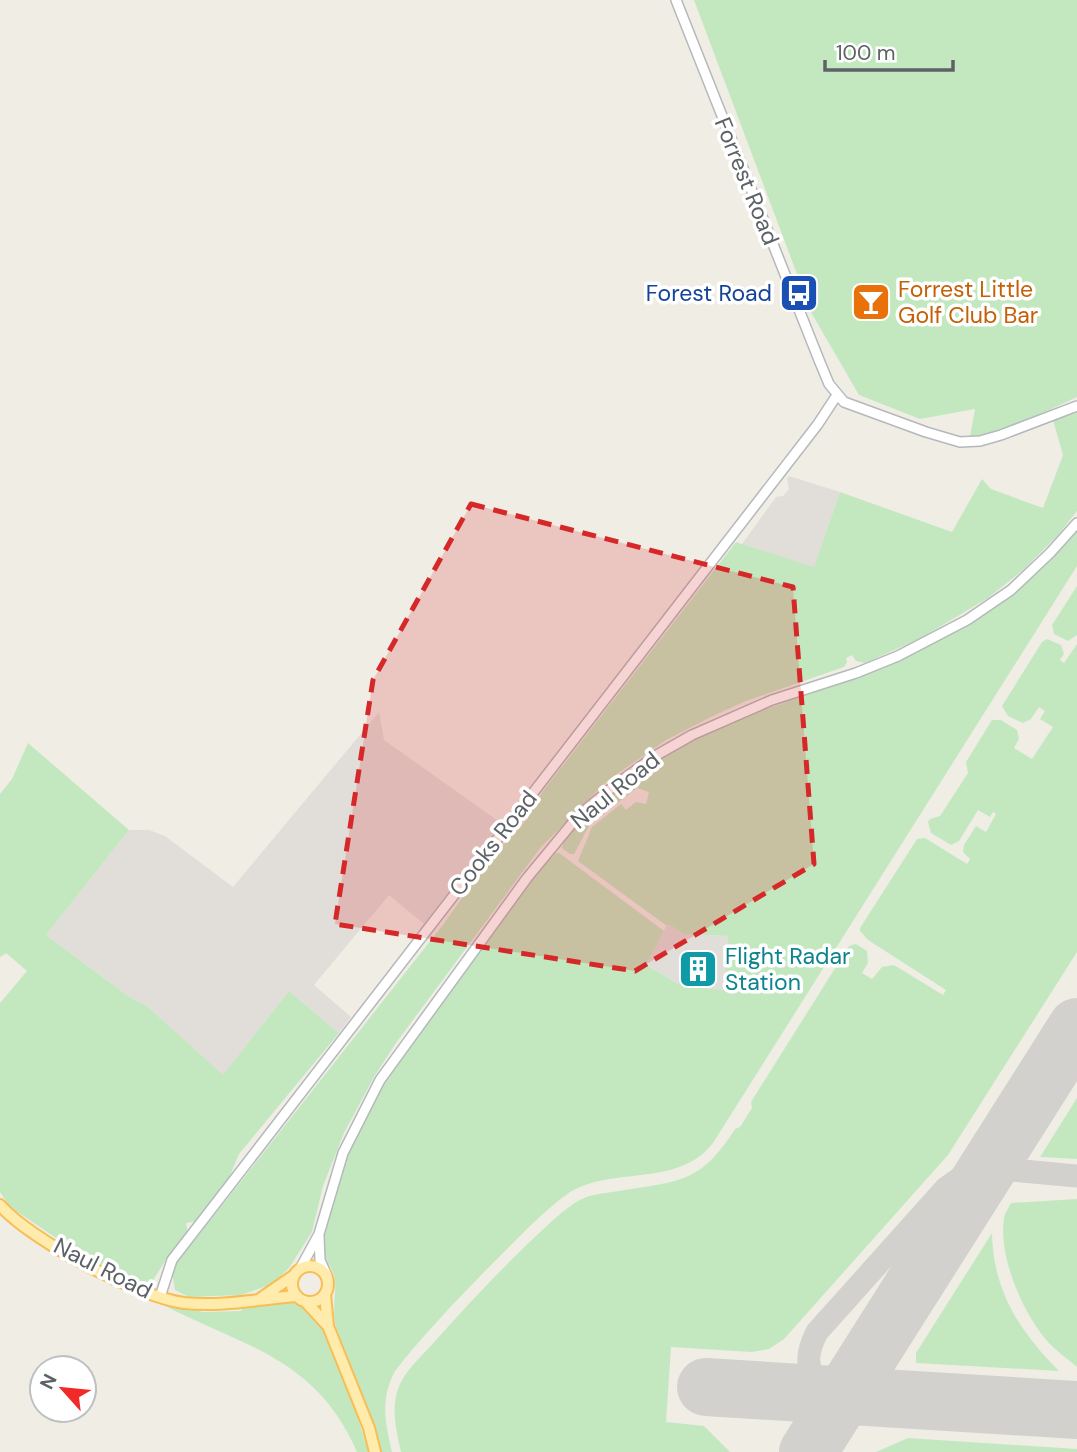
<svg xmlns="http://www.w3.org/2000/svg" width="1077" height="1452" viewBox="0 0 1077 1452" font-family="'DM Sans',sans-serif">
	<rect width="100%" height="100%" fill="#f0ede5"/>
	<path fill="#e1ded9" d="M789,476l51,16 -26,76 -72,-24 34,-47 7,-1 6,-7 -2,-10z
		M379,712l5,28 117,83 -77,101 -35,-29 -75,90 37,32 -12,16 -50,-42 -66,85 -76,-70 -16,-8 -85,-63 83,-105h20l16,6 68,51z
		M668,923l15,11 45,2 -4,54 -42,-4 -36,-21z"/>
	<path fill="#c3e8c0" d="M694,0h383v397c-29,13 -77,39 -107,40l5,-28 -55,10 -61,-24 -47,-81z
		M1077,413v98l-18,23 -36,36 -35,28 -69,41 -54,24 -9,-2 -4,-6 -6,3 1,4 -3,5 -98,34 -33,15 -47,24 -59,41 -66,66 -145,196 -22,34 -30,56 -21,53 -11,46 -23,36 -17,16 -31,11 -52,2 -14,-7 -3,-18 3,-7 267,-339 46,-64 40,-44 1,-6 14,-21 193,-249 78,25 26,-75 112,40 30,-53 9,10 52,19 20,-53 -10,-35z
		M1077,530v36l-364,577c-37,47 -104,21 -147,52 -22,16 -41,36 -59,54 -39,39 -78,79 -112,122 -15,28 -10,51 -3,81h-12c-8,-44 -33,-82 -44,-125 -5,-18 2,-40 -2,-52 -4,-11 -11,-18 -11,-30 0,-24 9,-50 17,-72 43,-115 133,-216 206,-314l3,1 7,-7h3l105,78 -18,34 36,21 42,4 4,-54 -45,-2 -14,-10 -2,2 -89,-65 14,-34 29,-23 5,6 10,-8 10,2 3,-12 -12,-4 -47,36 -16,30h-4l-8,-6 2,-8c51,-60 120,-102 194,-128 50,-18 101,-33 150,-56 65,-30 122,-72 169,-126z
		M1077,586v49l-9,6 -14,-7 -2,-9z
		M1047,639l14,6 3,9 -4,6 4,3 13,-19v308l-129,203 -164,184 -15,10 -17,3 -81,-5 -5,75 38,4 26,26h-329c-5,-22 -11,-46 -1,-68 8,-17 25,-31 37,-45 32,-36 65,-71 100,-104 13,-12 26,-25 41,-34 11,-7 28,-8 41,-10 60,-10 81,-7 116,-62l5,-2 12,-19 -1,-6 98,-156 7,-2 11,7 1,12 -6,10 10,6 10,-12 12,-2 49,30 3,-5 -78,-50 -8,-9v-3l57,-89 8,-1 42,26 3,-5 -7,-7 1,-7 12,-19 10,6 10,-18 -3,-2 -3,5 -12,-7 -19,31 -8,4 -20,-12 -3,-11 2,-3 10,-3 28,-43 -2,-11 26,-42h9l16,10 2,9 -5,9 18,11 21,-32 -13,-8 5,-8 -6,-4 -8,12 -8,4 -15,-7 -6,-10 40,-64z
		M28,743l101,87 -83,105 85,63 16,8 76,69 66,-84 50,42 -100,121 -10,24 -32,43 -11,2 2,10 -21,25 -15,24h-19l-44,-22 -79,-53 -10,-15v-189l27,-32 -21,-18 -6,4v-163l12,-15z
		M1077,1098v61l-37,-2z
		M1077,1199v168c-9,-8 -21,-16 -29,-25 -25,-28 -50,-86 -44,-124 1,-5 5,-11 7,-15z
		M992,1233c1,57 27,98 67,138l-143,-8v-10z
		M152,1299l51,13 38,-1 4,-5 38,-5 9,2 15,5 12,13 31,74 19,57h-12c-43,-99 -120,-106 -205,-153z
		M908,1438l169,11v3h-201z"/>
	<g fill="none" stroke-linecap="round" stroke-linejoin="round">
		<path stroke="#d2d1ce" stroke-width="23" d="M837,1395c-29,-18 -36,-32 -20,-63l129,-144 21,-15 34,-4 76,7"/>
		<path stroke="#d2d1ce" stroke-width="58" d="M706,1387l371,23
			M808,1452l269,-425"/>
		<g stroke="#b5b8bc" stroke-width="12">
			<path id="minor" d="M676,0l143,360 10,24 15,18 82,30 34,10 20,-1 21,-6 76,-29
				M319,1236l1,24 7,16
				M301,1267l18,-33 24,-81 37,-73 147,-202 52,-63 35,-29 41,-30 37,-21 80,-35 84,-27 42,-17 69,-36 44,-30 39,-37 27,-30
				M160,1297l12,-37 646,-836 19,-29"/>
		</g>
		<g stroke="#f8be56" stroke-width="14">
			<path id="major" d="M0,1205c30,35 138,92 184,98 38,4 75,-4 113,-7
				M292 1284a18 18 0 1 1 36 0a18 18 0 1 1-36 0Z
				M325,1294l3,32
				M261,1298l32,-22
				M305,1301l23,25 41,102 6,24"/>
		</g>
		<use href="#minor" stroke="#fff" stroke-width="9"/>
		<use href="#major" stroke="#ffebab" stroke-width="10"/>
	</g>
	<path fill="#d62828" fill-opacity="0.2" stroke="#d62828" stroke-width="5" stroke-dasharray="14 9" stroke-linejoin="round" d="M471,504l322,83 21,277 -179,107 -300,-47 38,-244z"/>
	<defs>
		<g id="bus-square" transform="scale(2.0125)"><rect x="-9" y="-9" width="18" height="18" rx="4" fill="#1a4fb4" stroke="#fff"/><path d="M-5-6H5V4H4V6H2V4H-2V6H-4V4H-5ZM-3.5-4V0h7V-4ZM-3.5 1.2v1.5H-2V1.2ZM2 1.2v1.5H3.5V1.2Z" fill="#fff"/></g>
		<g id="bar-square" transform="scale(2.0125)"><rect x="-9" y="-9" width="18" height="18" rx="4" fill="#e8710a" stroke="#fff"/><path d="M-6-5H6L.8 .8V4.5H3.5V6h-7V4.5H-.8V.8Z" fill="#fff"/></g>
		<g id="building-square" transform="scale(2.0125)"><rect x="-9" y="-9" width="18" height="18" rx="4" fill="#0f9aa8" stroke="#fff"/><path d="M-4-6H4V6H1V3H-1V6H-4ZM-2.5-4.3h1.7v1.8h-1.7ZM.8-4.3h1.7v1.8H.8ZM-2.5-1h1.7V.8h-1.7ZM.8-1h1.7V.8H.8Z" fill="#fff"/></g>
	</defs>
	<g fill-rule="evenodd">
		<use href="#bus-square" x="799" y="293"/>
		<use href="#bar-square" x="871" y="302"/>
		<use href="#building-square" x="698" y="969"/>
	</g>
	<g text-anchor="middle" stroke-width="7" stroke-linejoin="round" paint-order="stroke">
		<g font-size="23" fill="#5d6266" stroke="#fff">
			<text transform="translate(747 181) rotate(68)" y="8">Forrest Road</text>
			<text transform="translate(615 790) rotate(-39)" y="8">Naul Road</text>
			<text transform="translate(493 843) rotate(-52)" y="8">Cooks Road</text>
			<text transform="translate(103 1268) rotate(27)" y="8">Naul Road</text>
		</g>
		<g font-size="23" fill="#c56008" stroke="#fff" text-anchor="start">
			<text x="898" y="297">Forrest Little<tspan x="898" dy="26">Golf Club Bar</tspan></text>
		</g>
		<g font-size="23" fill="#164399" stroke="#fff" text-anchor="end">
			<text x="772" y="301">Forest Road</text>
		</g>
		<g font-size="23" fill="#0d838f" stroke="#fff" text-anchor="start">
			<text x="725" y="964">Flight Radar<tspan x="725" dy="26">Station</tspan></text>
		</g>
	</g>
	<g transform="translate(63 1389) rotate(297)"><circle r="33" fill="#ffffff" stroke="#bec0c2" stroke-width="2"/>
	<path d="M0-5L12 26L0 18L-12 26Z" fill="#f12a29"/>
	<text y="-10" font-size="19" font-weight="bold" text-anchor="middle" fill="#5d6266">N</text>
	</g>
	<path d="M825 60v10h128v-10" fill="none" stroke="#5d6266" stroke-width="3.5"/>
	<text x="836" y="60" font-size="21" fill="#5d6266" stroke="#ffffff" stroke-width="5" paint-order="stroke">100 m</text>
</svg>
